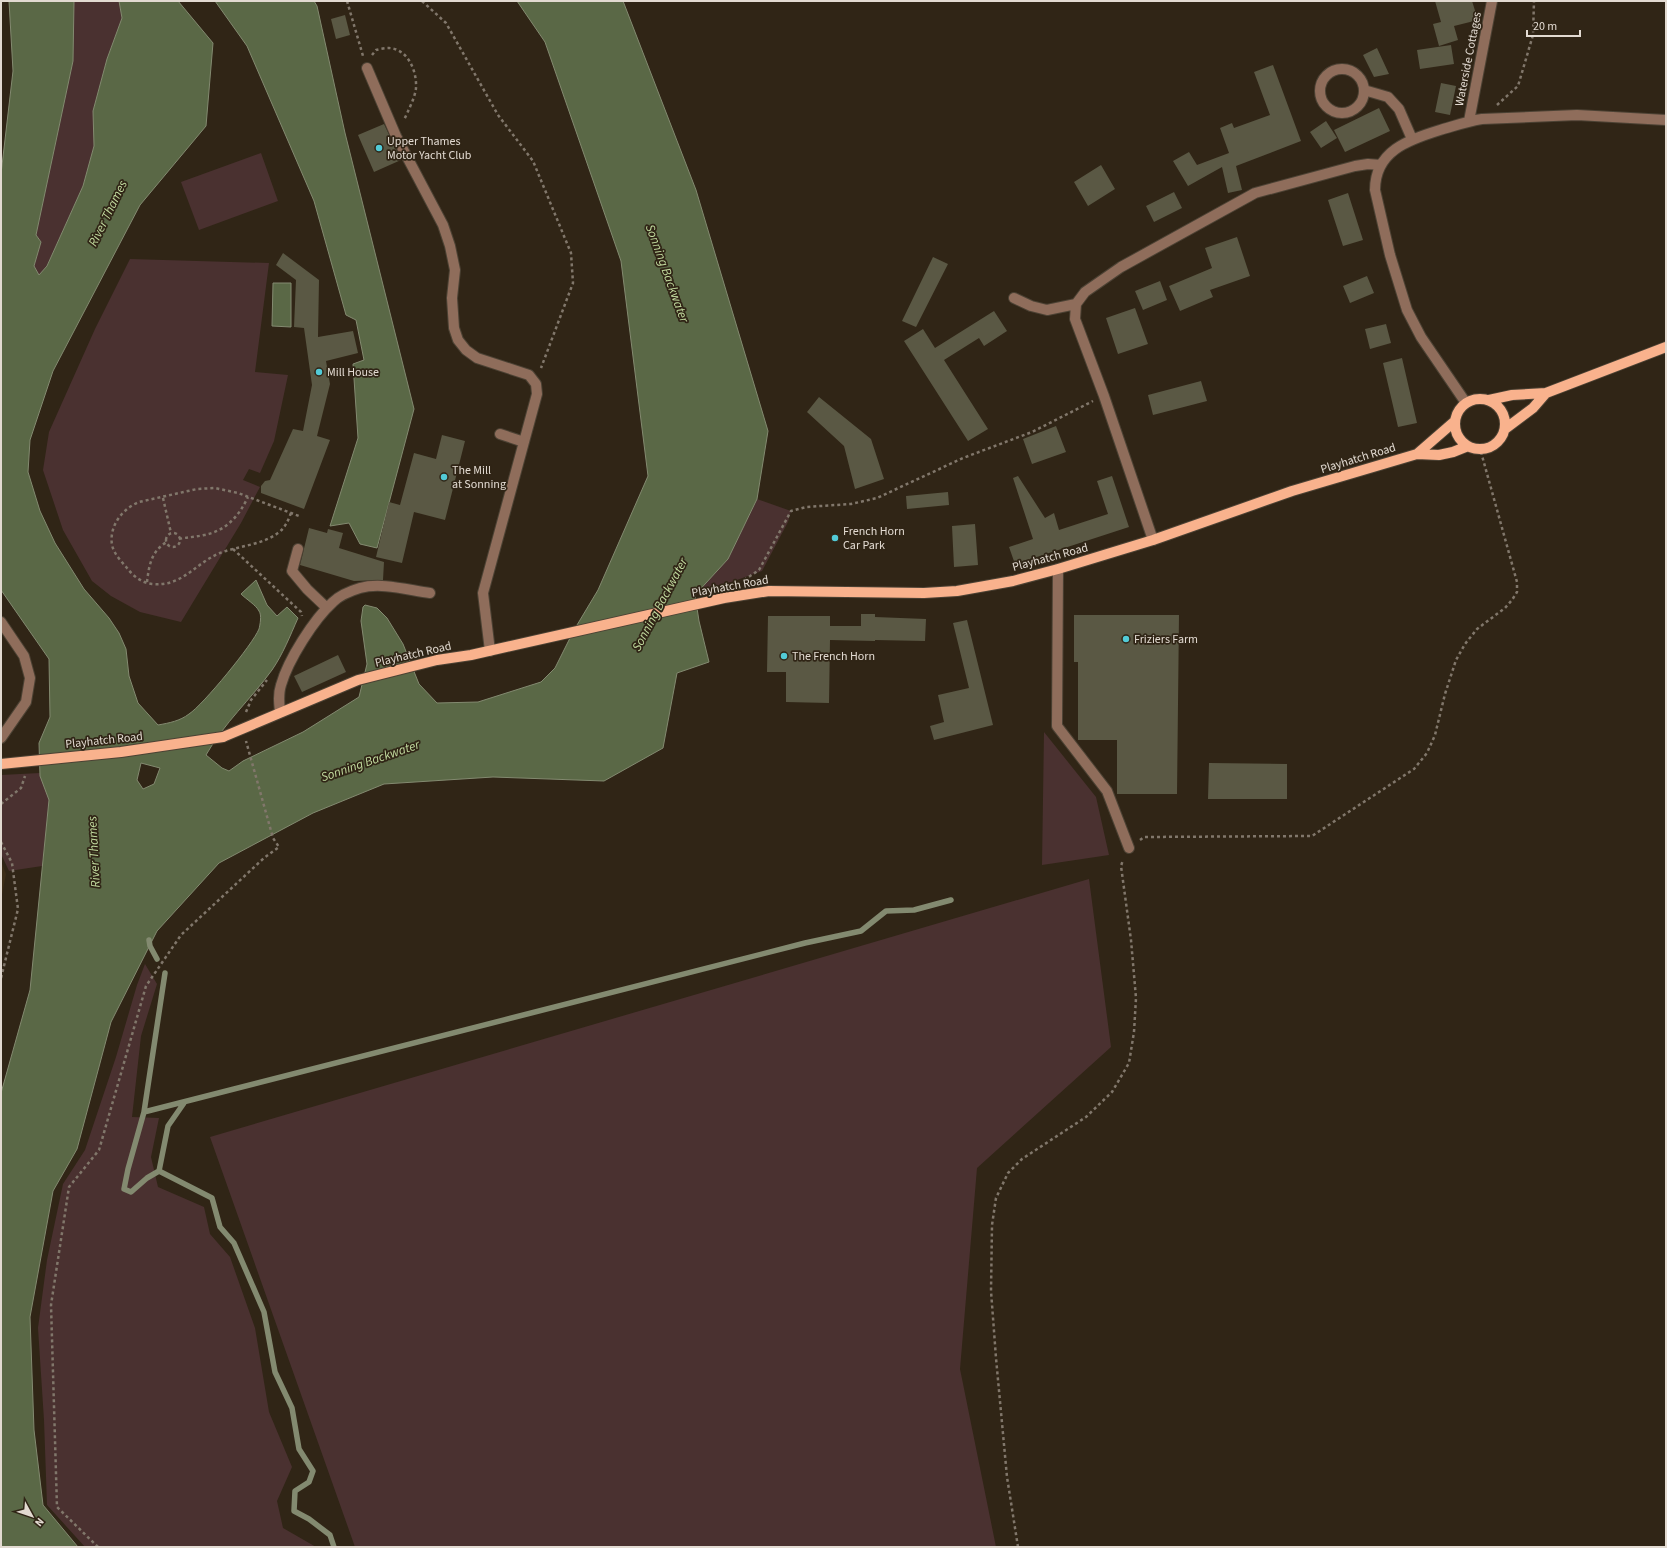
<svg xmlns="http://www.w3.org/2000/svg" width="1667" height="1548" viewBox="0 0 1667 1548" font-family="'Source Sans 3',sans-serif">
	<rect width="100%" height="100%" fill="#302516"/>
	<path fill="#3c2d18" d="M1,861l5,13 -5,26z"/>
	<path fill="#4a3130" d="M74,1h45l3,17 -15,41 -14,52 1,35 -11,40 -36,80 -8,10 -5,-10 7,-24 -5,-7 37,-174z
		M261,153l17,48 -79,29 -18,-48z
		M130,259l139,4 -14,109 33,3 -14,66 -14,32 -11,-4 -6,11 17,7 -19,36 -60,99 -41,-10 -29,-16 -19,-15 -29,-51 -20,-60 6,-38 46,-103z
		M757,499l34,12 -3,11 -26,49 -67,24 33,-36z
		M1044,732l52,65 13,58 -67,10z
		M40,773l9,27 -7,66 -33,5 -8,-17v-79z
		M1089,879l22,168 -134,121 -17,201 36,178h-641l-145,-410z
		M145,964l12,20 -16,52 -9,81 27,1 -8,39 7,30 46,20 6,27 20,23 25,71 14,84 23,55 -15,34 6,27 33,19h-231l-38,-42 -3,-85 -6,-92 9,-68 16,-76 22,-34 31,-93 21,-72z"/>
	<path fill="#5a6846" stroke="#838a70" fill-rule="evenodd" d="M9,1h65l-1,60 -37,174 5,7 -7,24 5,9 8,-9 36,-80 11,-40 -1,-35 14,-52 15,-41 -3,-17h59l35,42 -7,83 -66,79 -87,166 -23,69 -2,32 12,39 15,32 29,46 25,29 10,15 7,16 3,27 9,27 20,22c11,-2 22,-4 31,-11 14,-9 64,-70 70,-85 1,-4 3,-14 0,-18 -3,-6 -13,-12 -18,-17l15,-14 11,25 10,11 10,-9 11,11c-8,18 -15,36 -26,52 -21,29 -48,53 -66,85l16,13 7,3 14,-10 60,-29 56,-35 8,-33 -6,-43 2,-14 2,-2 12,3 10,10 16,26 16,40 18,19 41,-1 63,-20 14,-14 19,-38 24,-40 50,-114 -27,-215 -76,-219 -28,-41h106l73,189 72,241 -11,68 -29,60 -33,36 4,26 10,41 -32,11 -14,75 -59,33 -111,-4 -109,7 -71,29 -94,50 -62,68 -46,91 -34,127 -24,42 -23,126 4,113 9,75 35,42h-77v-454l29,-103 19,-190 -9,-24 -1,-33 11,-26 -1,-58 -48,-69v-416l12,-103zM141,763l19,5 -6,16 -11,5 -6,-9z
		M215,1h99l3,5 28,127 69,276 -37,139 -17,-4 -11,-21 -19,3 28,-88 -5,-74 11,-4 -8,-40 -10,-5 -32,-114 -67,-155z
		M273,283h18v44l-19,-1z"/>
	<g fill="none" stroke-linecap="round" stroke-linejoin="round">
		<path stroke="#838a70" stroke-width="5.5" d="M149,940l1,6 7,13
			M165,973l-21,139 -16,57 -4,20 7,3 16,-14 12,-7 53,27 8,29 14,16 30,69 11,60 17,36 7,41 14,22 -4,11 -14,9 -1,20 15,8 21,16 4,12
			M144,1112l661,-169 56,-12 25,-20 28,-1 37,-10
			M159,1171l9,-45 16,-23"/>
	</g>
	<path fill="#5a5844" d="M1435,1h37l6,19 -24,6 4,14 -19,6 -6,-22 8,-2z
		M345,15l5,20 -14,4 -5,-20z
		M1451,45l3,19 -34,5 -3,-19z
		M1377,48l12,26 -15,3 -11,-22z
		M1273,65l28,76 -65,25 6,24 -14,3 -6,-26 -34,19 -15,-25 16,-9 8,13 32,-12 -9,-25 12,-5 2,5 36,-13 -16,-43z
		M1441,83l15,3 -6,29 -15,-3z
		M1379,108l11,23 -45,21 -11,-22z
		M1326,121l11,17 -16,10 -11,-16z
		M384,124l17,36 -27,12 -16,-37z
		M1101,165l14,24 -27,17 -14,-24z
		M1174,192l8,16 -28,14 -8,-16z
		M1348,193l15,47 -20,6 -15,-46z
		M1237,237l13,39 -40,14 3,7 -33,14 -11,-25 43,-18 -7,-20z
		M283,253l36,27 -1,57 35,-6 5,22 -32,8 4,23 -13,52 13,4 -26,69 -43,-16v-7l4,-5 5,-1 23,-51 10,2 9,-46 -8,-57 -10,-1 2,-47 -20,-15z
		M933,257l15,7 -32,63 -14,-6z
		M1367,276l7,17 -24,10 -7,-17z
		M1160,281l7,19 -24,10 -8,-19z
		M1135,308l13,36 -30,10 -12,-36z
		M994,311l13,20 -23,15 -5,-8 -35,22 44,69 -20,12 -64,-100 19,-12 12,19z
		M1386,324l5,19 -21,6 -5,-20z
		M1402,358l15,65 -19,4 -15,-64z
		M1201,381l6,20 -54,14 -5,-20z
		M819,397l52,42 13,40 -29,10 -11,-43 -37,-34z
		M1056,426l10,26 -34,12 -9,-25z
		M442,435l23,6 -20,79 -31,-8 -12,51 -26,-6 13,-55 11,3 14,-52 22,6z
		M1018,476l27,42 9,-5 5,17 49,-16 -11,-33 15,-5 17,51 -114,37 -6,-17 24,-8 -20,-61z
		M948,492l1,13 -42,4 -1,-13z
		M975,524l3,41 -24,2 -2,-41z
		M309,528l18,5 1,-4 15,4 -4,15 45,14 -1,18 -29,1 -54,-16z
		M861,614h14v3l51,2 -1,22 -50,-1v1l-45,-1 -1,63 -43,-1v-30h-19l1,-56h62v10h31z
		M1074,615h105l-2,179h-60v-54h-39v-78h-4z
		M967,620l26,105 -59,15 -4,-14 14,-4 -6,-27 31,-7 -16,-65z
		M338,655l8,17 -44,20 -8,-16z
		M1209,763l78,1v35h-79z"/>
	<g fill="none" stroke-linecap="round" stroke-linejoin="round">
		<g stroke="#4c4234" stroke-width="12">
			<path id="minor" d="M367,68l29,68 47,89 7,21 5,24 -3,28 2,30 4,12 8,10 11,8 52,17 7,9 1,10 -54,199 7,58
				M1320 91a22 22 0 1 1 44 0a22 22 0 1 1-44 0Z
				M1364,90l24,7 11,12 13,30
				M1469,121l23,-120
				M1014,298l17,8 16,4 29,-6
				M1466,403l-45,-66 -14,-27 -17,-55 -15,-65c0,-39 33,-50 65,-60 14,-4 28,-9 42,-11l95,-4 89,5
				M500,434l24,8
				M1153,540l-49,-144 -29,-77 1,-15 9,-12 36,-25 134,-74 100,-27 13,-2 13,1
				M298,549l-6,22 15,18 20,19
				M1058,569l-1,157 50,65 22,57
				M1,622l23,34 6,22 -4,24 -25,36
				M280,712c-1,-9 -2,-18 1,-27 7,-25 33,-66 52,-83 7,-7 17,-11 27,-14 21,-6 48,2 70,5"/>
		</g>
		<g stroke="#4c4234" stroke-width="12">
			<path id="major" d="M1455 424a25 25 0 1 1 50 0a25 25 0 1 1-50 0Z
				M1489,400l23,-5 34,-2 120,-46
				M1505,429l28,-21 13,-15
				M1417,454l38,-33
				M223,737l135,-57 79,-20 34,-5 253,-57 45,-7 155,2 33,-2 56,-10 45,-12 95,-29 139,-49 125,-37 22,1 14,-3 15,-6"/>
		</g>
		<path stroke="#81776b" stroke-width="2.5" stroke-dasharray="3 3" stroke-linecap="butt" d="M347,1l16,55
			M422,1l24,22 52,92 35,46 38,92 2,30 -32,85
			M372,55l4,-5c4,-1 9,-2 13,-2 19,1 28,23 27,40 -1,10 -8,23 -12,32
			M1497,105l21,-19 15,-51 1,-34
			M163,498l8,35
			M291,513c-3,8 -6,15 -13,20 -16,12 -40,13 -58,20 -25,10 -37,34 -68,31 -10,-1 -19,-8 -25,-16 -6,-7 -13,-14 -15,-23 -3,-19 10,-36 27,-43l58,-13 18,-1 23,5 61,23
			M166 540a7 7 0 1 1 14 0a7 7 0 1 1-14 0Z
			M179,539c9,-2 17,-2 25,-4 22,-4 35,-19 44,-38
			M233,549l68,63 1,4
			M744,580l15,-10 32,-59 15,-4 45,-3 26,-6 86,-40 69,-26 61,-31
			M147,582c2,-16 4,-31 20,-40
			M246,712l5,-12 16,-20
			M1,804l20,-16 4,-12
			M1140,840l4,-3 168,-1 102,-67 13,-16 8,-18 10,-41 11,-34 9,-16 12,-15 28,-21 7,-8 5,-8v-10l-36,-130
			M1,842l11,21 6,46 -17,69
			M98,1547l-41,-40 -6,-202 18,-118 30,-37 47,-164 35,-51 83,-77 15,-11 -6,-9 -27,-97
			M1018,1547l-11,-70 -11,-119 -5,-67 1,-66 4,-27 12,-25 14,-14 64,-42 26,-25 17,-29 5,-31 2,-34 -5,-58 -10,-74 2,-6"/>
		<use href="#minor" stroke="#8f6d5b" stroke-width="10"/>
		<use href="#major" stroke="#f9b28d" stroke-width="10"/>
		<g stroke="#4c4234" stroke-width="12" stroke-linecap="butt">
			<path id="major-bridge" d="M1,764l120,-12 102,-15"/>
		</g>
		<use href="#major-bridge" stroke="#f9b28d" stroke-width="10"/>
	</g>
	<g fill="#52cbd7" stroke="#302516" stroke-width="1.5">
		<circle cx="379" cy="148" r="4"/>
		<circle cx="319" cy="372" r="4"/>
		<circle cx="444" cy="477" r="4"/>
		<circle cx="835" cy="538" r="4"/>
		<circle cx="1126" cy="639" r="4"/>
		<circle cx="784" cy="656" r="4"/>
	</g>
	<g text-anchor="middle" stroke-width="3.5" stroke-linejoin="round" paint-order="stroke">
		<g font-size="12" fill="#e2dad1" stroke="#302516">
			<text transform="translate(1468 59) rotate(-79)" y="4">Waterside Cottages</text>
			<text transform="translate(1358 458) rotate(-17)" y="4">Playhatch Road</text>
			<text transform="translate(1050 557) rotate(-15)" y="4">Playhatch Road</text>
			<text transform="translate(730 586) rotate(-10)" y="4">Playhatch Road</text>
			<text transform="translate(413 654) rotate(-13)" y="4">Playhatch Road</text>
			<text transform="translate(104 740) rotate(-6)" y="4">Playhatch Road</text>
		</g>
		<g font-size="12" fill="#e2dad1" stroke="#302516" text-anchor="start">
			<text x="387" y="145">Upper Thames<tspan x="387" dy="14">Motor Yacht Club</tspan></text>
			<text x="327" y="376">Mill House</text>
			<text x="452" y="474">The Mill<tspan x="452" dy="14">at Sonning</tspan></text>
			<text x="843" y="535">French Horn<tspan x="843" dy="14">Car Park</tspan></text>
			<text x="1134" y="643">Friziers Farm</text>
			<text x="792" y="660">The French Horn</text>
		</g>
		<g font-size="13" font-style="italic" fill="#c2db9f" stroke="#302516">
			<text transform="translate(107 213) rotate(-64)" y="5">River Thames</text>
			<text transform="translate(668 273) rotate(70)" y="5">Sonning Backwater</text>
			<text transform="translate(659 604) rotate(-62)" y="5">Sonning Backwater</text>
			<text transform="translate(370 760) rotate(-19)" y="5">Sonning Backwater</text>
			<text transform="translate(93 852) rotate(-93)" y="5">River Thames</text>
		</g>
	</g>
	<rect width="1667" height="1548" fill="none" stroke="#e2dad1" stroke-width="4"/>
	<g transform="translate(32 1516) rotate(130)" stroke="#302516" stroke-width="3" paint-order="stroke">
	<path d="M0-3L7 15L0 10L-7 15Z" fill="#e2dad1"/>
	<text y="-6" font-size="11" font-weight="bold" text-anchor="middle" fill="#e2dad1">N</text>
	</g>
	<path d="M1527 30v6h53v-6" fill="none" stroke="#e2dad1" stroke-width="2"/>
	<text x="1533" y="30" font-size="12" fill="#e2dad1" stroke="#302516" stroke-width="3" paint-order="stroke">20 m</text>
</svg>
